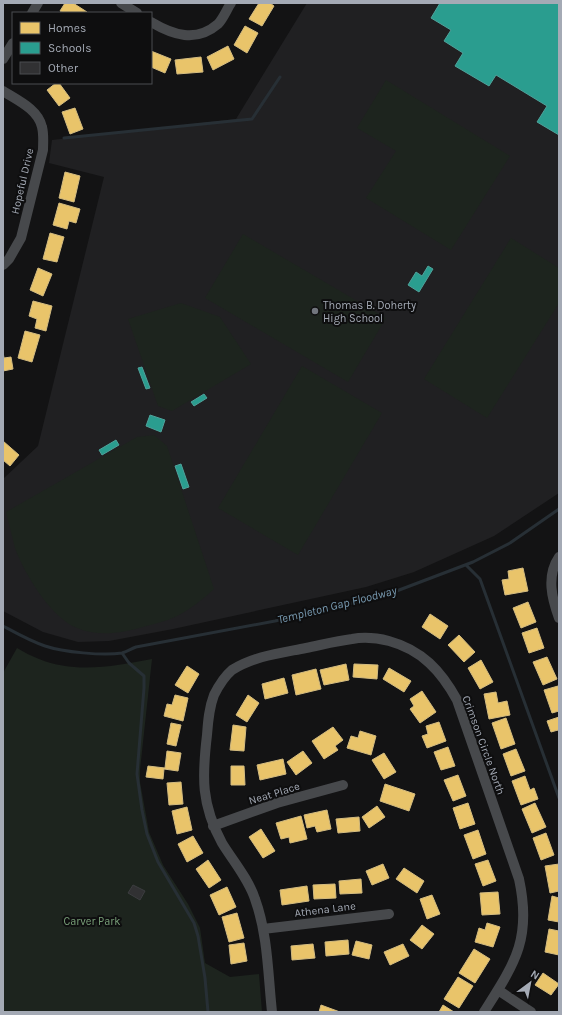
<svg xmlns="http://www.w3.org/2000/svg" width="562" height="1015" viewBox="0 0 562 1015" font-family="Karla,sans-serif">
	<rect width="100%" height="100%" fill="#131314"/>
	<path fill="#202022" d="M307,3h252v490l-65,43 -80,36 -48,15 -193,42 -64,12 -31,1 -35,-10 -40,-21v-132l35,-33 66,-269 -55,-14 3,-23 184,-21z"/>
	<path fill="#1d241e" d="M386,80l124,76 -59,94 -85,-52 30,-47 -39,-23z
		M243,234l143,84 -38,64 -143,-84z
		M511,238l48,30v35l-72,115 -63,-39z
		M181,303l39,14 31,47 -79,47 -14,-5 -30,-87z
		M302,366l80,47 -84,142 -80,-47z
		M154,435l13,11 47,143c-11,10 -23,20 -37,27 -10,5 -23,8 -34,11 -21,6 -45,10 -66,1 -26,-10 -53,-55 -62,-80 -3,-12 -6,-24 -9,-36l131,-75z
		M17,648c7,4 14,8 22,11 37,15 76,7 113,0l-12,111v12l9,50 14,33 25,39 12,24 5,35 25,14 29,-3 3,38h-259v-339z"/>
	<path fill="#e9c46a" stroke="#d4bc80" d="M65,3h8l14,9v1h-24l-3,-2z
		M259,3h11l4,3 -12,20 -13,-7z
		M245,26l13,7 -11,20 -13,-8z
		M228,46l6,13 -21,11 -6,-13z
		M151,51l20,8 -6,14 -14,-6z
		M201,57l2,15 -26,2 -2,-14z
		M56,83h3l11,15 -11,8 -12,-16z
		M75,108l8,21 -13,5 -8,-22z
		M65,172l15,4 -6,26 -15,-4z
		M59,203l21,6 -4,14 -7,-2 -2,8 -14,-4z
		M50,233l14,4 -7,25 -14,-3z
		M38,268l14,6 -9,22 -13,-6z
		M33,301l19,5 -6,25 -11,-3 2,-9 -8,-3z
		M25,331l15,4 -8,27 -14,-4z
		M3,352l1,6 7,-1 2,12 -10,2z
		M3,441l16,14 -9,11 -7,-6z
		M523,568l5,23 -23,4 -3,-15 7,-1 -1,-8z
		M528,602l8,20 -15,6 -8,-20z
		M430,614l18,12 -8,13 -18,-12z
		M537,628l7,20 -15,5 -7,-20z
		M459,635l16,17 -11,10 -16,-17z
		M547,657l10,22 -14,6 -10,-23z
		M481,660l12,22 -13,7 -12,-21z
		M346,664l3,16 -25,5 -4,-15z
		M354,664l24,1 -1,14 -24,-2z
		M187,666l12,8 -11,19 -13,-8z
		M389,668l22,13 -7,11 -21,-13z
		M316,669l5,20 -25,6 -4,-20z
		M284,678l4,15 -23,6 -3,-15z
		M558,686l1,25 -7,2 -8,-23z
		M422,691l14,21 -16,11 -10,-14 4,-3 -4,-7z
		M496,692l2,11 9,-2 3,14 -21,4 -5,-25z
		M175,695l13,3 -5,23 -19,-5 3,-12 5,1z
		M248,695l11,8 -12,19 -11,-7z
		M559,717v16l-1,-3 -7,2 -4,-11z
		M506,718l9,26 -14,5 -9,-26z
		M439,722l7,19 -19,7 -5,-12 6,-2 -2,-8z
		M171,723l10,2 -5,21 -9,-2z
		M233,725l13,2 -2,24 -14,-1z
		M333,727l10,13 -8,6 3,4 -14,9 -12,-18z
		M360,731l16,5 -5,19 -24,-7 4,-12 7,2z
		M448,747l7,19 -14,4 -7,-18z
		M516,749l9,22 -14,5 -8,-22z
		M167,751l14,2 -3,18 -14,-2 -1,10 -17,-2 2,-11 17,2z
		M303,751l9,12 -16,12 -9,-13z
		M384,753l12,19 -12,7 -12,-19z
		M283,759l3,15 -26,6 -3,-15z
		M231,766h13l1,19h-14z
		M458,775l8,21 -13,5 -9,-21z
		M525,776l5,14 4,-2 4,11 -17,6 -9,-24z
		M181,782l2,22 -14,1 -2,-22z
		M385,784l30,10 -6,17 -29,-10z
		M468,803l7,21 -15,5 -7,-21z
		M535,803l11,24 -14,6 -10,-24z
		M377,806l8,11 -16,11 -7,-11z
		M187,807l5,23 -15,4 -5,-23z
		M327,810l4,19 -14,3 -2,-6 -8,2 -3,-13z
		M301,816l6,23 -17,4 -1,-6 -8,2 -5,-16z
		M359,817l1,14 -22,2 -2,-14z
		M261,829l14,22 -12,7 -14,-21z
		M478,830l8,24 -13,5 -9,-24z
		M546,833l8,22 -13,5 -8,-22z
		M193,836l10,17 -16,9 -9,-18z
		M208,860l13,20 -12,8 -13,-19z
		M488,860l8,21 -13,5 -8,-22z
		M383,864l6,14 -17,7 -6,-14z
		M559,864v27l-9,2 -5,-27z
		M404,868l20,13 -7,12 -21,-14z
		M361,879l1,14 -22,1 -1,-13z
		M335,884l1,14 -22,1 -1,-14z
		M307,886l2,15 -27,4 -2,-15z
		M227,887l9,20 -17,8 -9,-20z
		M498,892l2,22 -18,1 -2,-22z
		M432,895l8,19 -13,5 -7,-20z
		M552,896l7,2v24l-11,-2z
		M237,913l7,25 -15,4 -7,-25z
		M487,923l13,4 -7,20 -18,-5 4,-14 6,2z
		M422,925l12,9 -12,15 -12,-9z
		M549,929l10,2v24l-14,-3z
		M348,940l1,14 -23,2 -1,-14z
		M356,941l16,4 -3,14 -17,-4z
		M244,943l3,18 -16,3 -2,-19z
		M313,944l2,14 -23,2 -1,-14z
		M403,944l6,12 -19,9 -6,-13z
		M474,949l16,10 -15,24 -16,-10z
		M543,973l16,11 -8,11 -16,-10z
		M458,977l15,9 -14,22 -15,-9z
		M321,1005l19,7h-21z
		M443,1005l11,7h-15z"/>
	<path fill="#2a9d8f" stroke="#4fa19a" d="M440,3h119v132l-22,-13 10,-16 -51,-31 -7,11 -34,-20 8,-13 -19,-12 7,-11 -20,-12z
		M428,266l5,3 -14,23 -11,-7 8,-13 6,4z
		M142,367l8,21 -4,1 -8,-21z
		M204,394l3,4 -13,8 -3,-4z
		M150,415l15,5 -4,12 -15,-6z
		M116,440l3,5 -17,10 -3,-5z
		M181,464l8,23 -6,2 -8,-23z"/>
	<g fill="none" stroke-linecap="round" stroke-linejoin="round">
		<path stroke="#272f35" stroke-width="3" d="M64,138l188,-19 28,-42
			M466,565l14,14 79,219
			M3,626c13,7 27,15 42,20 18,6 58,10 77,7 4,-1 9,-4 14,-6l139,-26 111,-26 87,-33 37,-19 49,-34
			M122,653l7,10 15,13v12l-7,86 5,36 5,24 11,28 36,61 4,13 7,42 3,34"/>
	</g>
	<path fill="#313133" stroke="#3c3d40" d="M133,885l12,6 -5,9 -12,-7z"/>
	<g fill="none" stroke-linecap="round" stroke-linejoin="round">
		<path stroke="#47494c" stroke-width="10" d="M121,3l16,10
			M32,13l6,-10
			M151,22c22,13 45,21 67,2 5,-5 9,-15 13,-21
			M3,59l10,-16
			M3,91c14,9 35,18 39,36 2,8 1,16 1,23l-22,88 -12,21 -6,6
			M559,557c-13,19 -7,42 0,61
			M213,826l64,-23 66,-18
			M263,929l126,-15
			M498,990l33,22
			M272,1012c-4,-37 -4,-77 -17,-113 -7,-21 -22,-38 -33,-56 -21,-39 -20,-66 -15,-108 1,-14 2,-27 7,-40 4,-8 11,-19 18,-25 22,-14 49,-17 74,-22 15,-3 30,-7 46,-9 11,-2 25,-1 37,2 33,9 52,30 68,59l62,179c13,60 -4,84 -35,133"/>
	</g>
	<circle fill="#71757d" stroke="#0e0e0f" stroke-width="1.5" cx="315" cy="311" r="4"/>
	<g text-anchor="middle" stroke-width="4" stroke-linejoin="round" paint-order="stroke">
		<g font-size="11" fill="#a4aab5" stroke="#0e0e0f">
			<text transform="translate(22 181) rotate(-77)" y="4">Hopeful Drive</text>
			<text transform="translate(484 745) rotate(70)" y="4">Crimson Circle North</text>
			<text transform="translate(274 793) rotate(-17)" y="4">Neat Place</text>
			<text transform="translate(325 909) rotate(-7)" y="4">Athena Lane</text>
		</g>
		<g font-size="11" fill="#a4aab5" stroke="#0e0e0f" text-anchor="start">
			<text x="323" y="309">Thomas B. Doherty<tspan x="323" dy="13">High School</tspan></text>
		</g>
		<g font-size="11" fill="#7aa17a" stroke="#0e0e0f">
			<text x="92" y="925">Carver Park</text>
		</g>
		<g font-size="12" font-style="italic" fill="#799bb2" stroke="#0e0e0f">
			<text transform="translate(337 605) rotate(-14)" y="4">Templeton Gap Floodway</text>
		</g>
	</g>
	<rect width="562" height="1015" fill="none" stroke="#a4aab5" stroke-width="8"/>
	<rect x="12" y="12" width="140" height="72" fill="#0e0e0f" stroke="#4a4c51"/>
	<rect x="20" y="22" width="20" height="12" fill="#e9c46a" stroke="#4a4c51"/>
	<text x="48" y="32" font-size="12" fill="#a4aab5">Homes</text>
	<rect x="20" y="42" width="20" height="12" fill="#2a9d8f" stroke="#4a4c51"/>
	<text x="48" y="52" font-size="12" fill="#a4aab5">Schools</text>
	<rect x="20" y="62" width="20" height="12" fill="#313133" stroke="#4a4c51"/>
	<text x="48" y="72" font-size="12" fill="#a4aab5">Other</text>
	<g transform="translate(530 983) rotate(32)" stroke="#0e0e0f" stroke-width="3" paint-order="stroke">
	<path d="M0-3L7 15L0 10L-7 15Z" fill="#a4aab5"/>
	<text y="-6" font-size="11" font-weight="bold" text-anchor="middle" fill="#a4aab5">N</text>
	</g>
</svg>
